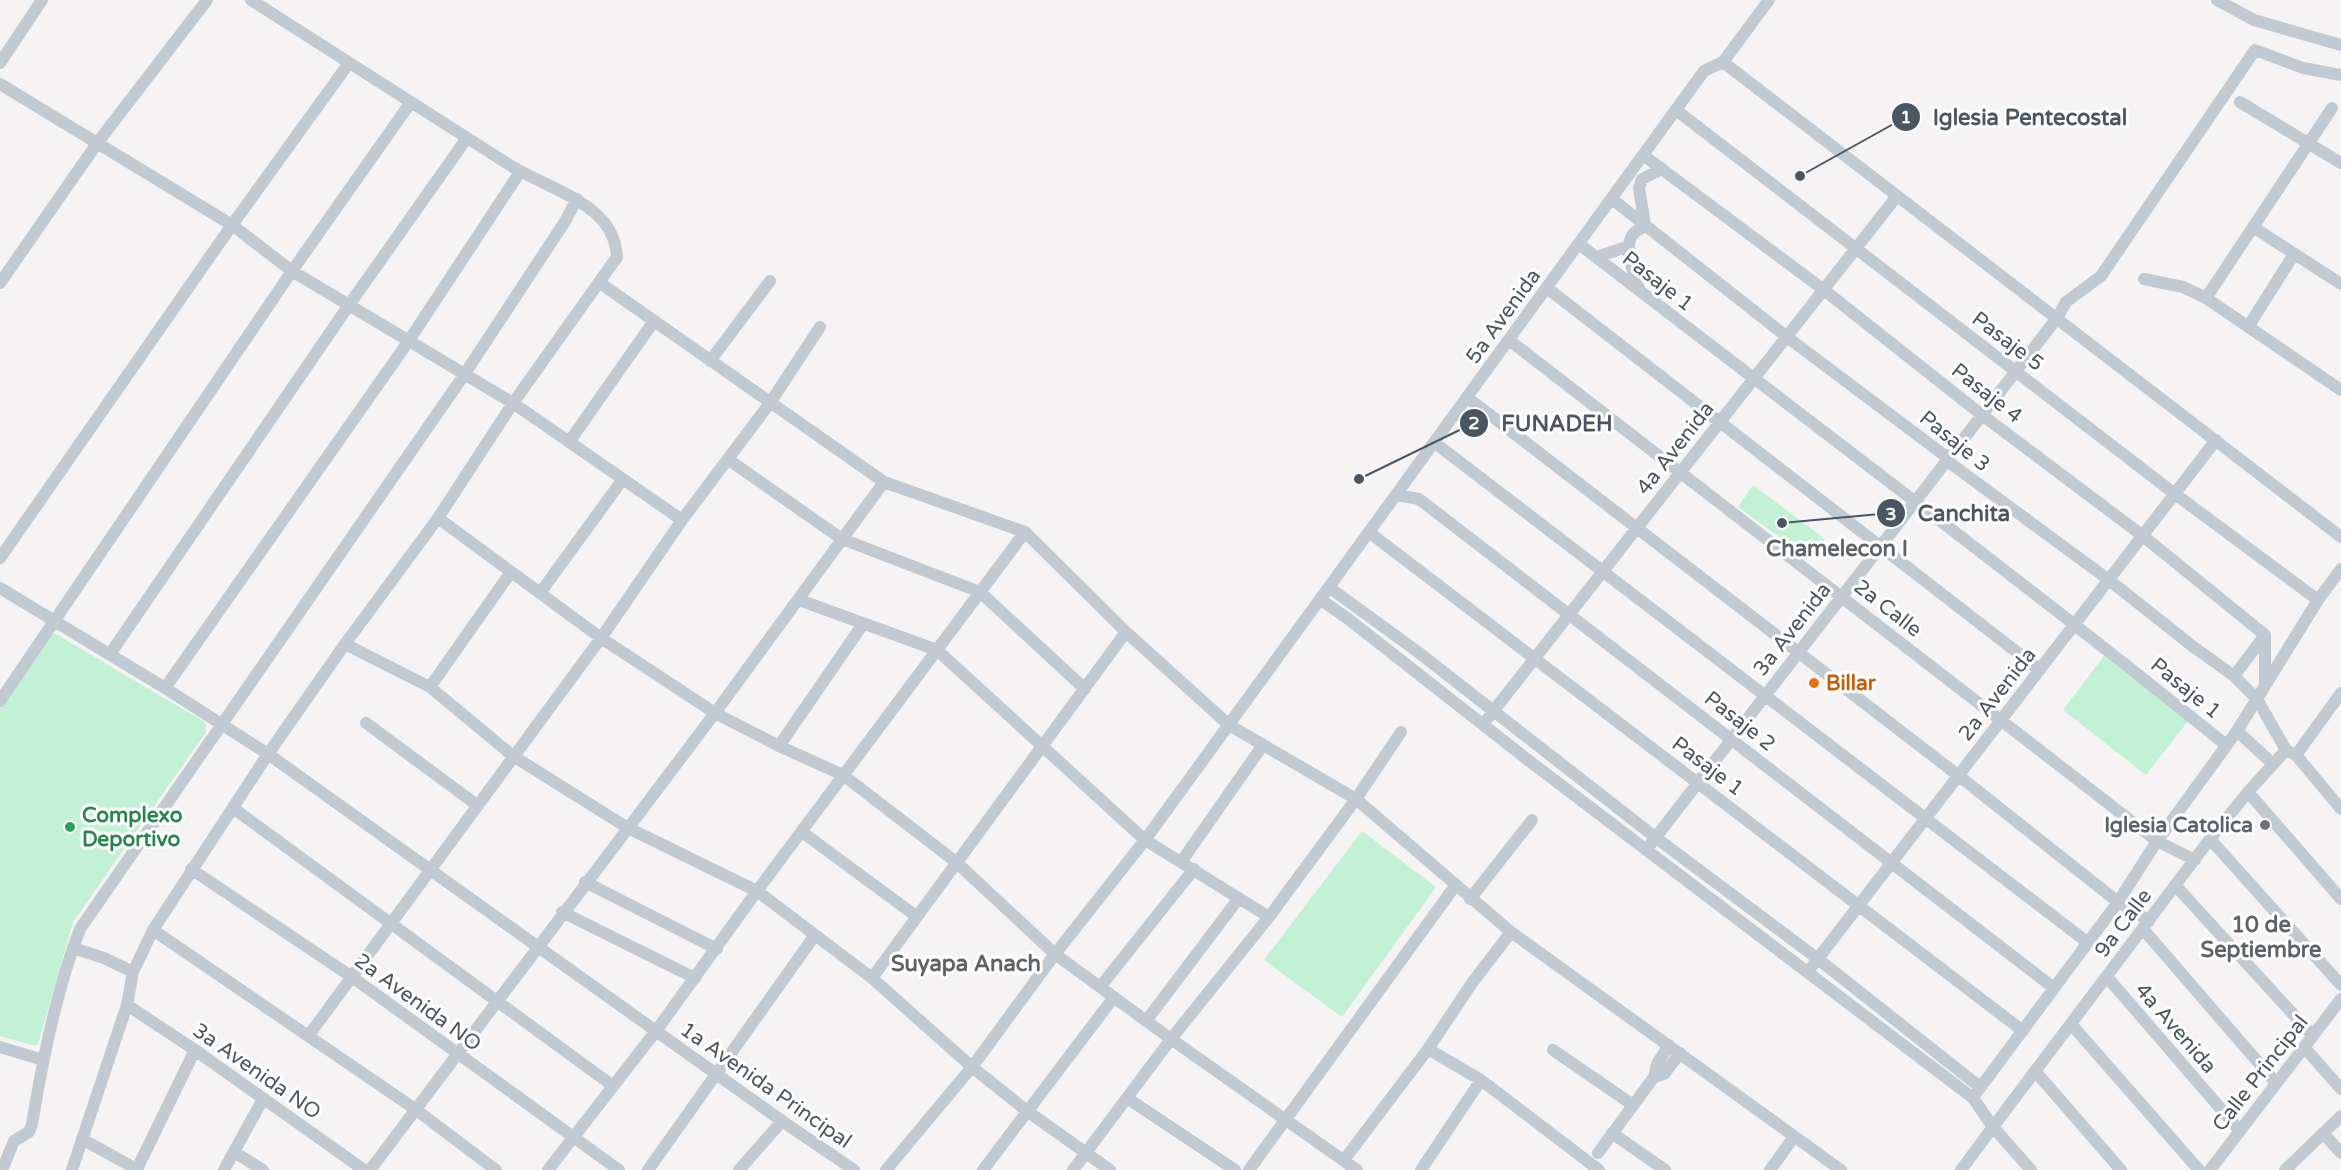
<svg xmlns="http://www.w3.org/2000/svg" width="2341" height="1170" viewBox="0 0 2341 1170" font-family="'Varela Round',sans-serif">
	<rect width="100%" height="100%" fill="#f5f3f3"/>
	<path fill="#c3f1d5" d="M1753,485l72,54 -15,20 -72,-52z
		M54,633l149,88 3,4v7l-133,190 -34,119 -3,4h-4l-32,-9v-328l49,-72z
		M2104,656l84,65 -42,54 -83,-65z
		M1362,831l74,56 -94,130 -78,-57z"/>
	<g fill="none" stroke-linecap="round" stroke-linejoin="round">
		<path stroke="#c1cad2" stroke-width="12" d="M2217,0l37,20 87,25
			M1723,62l618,475
			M0,63l42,-63
			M0,84l232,141 60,46 221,132 169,117
			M2240,102l101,61
			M1676,110l499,384 143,106
			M1643,155l181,135 158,125 161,121 122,99v50
			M1612,199l175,138 161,121 2,5 159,117 82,65 43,31 23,23 29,51
			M2253,227l88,57
			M1579,244c216,167 435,330 647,501
			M1597,257l32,-11
			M2144,279l39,8 23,11 135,92
			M0,283l98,-141 109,-142
			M600,283l284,199 141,50 101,100 103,93 127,74 155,133 330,238
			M1547,288l493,382
			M1640,291c-5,-16 -18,-41 -7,-57 3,-3 9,-6 12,-9l-6,-37 3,-9 20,-10
			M2206,298l126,-190
			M2248,327l46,-73
			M1509,340l648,501 38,19
			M710,361l60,-80
			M1468,398l491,378 159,126 31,19
			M569,442l85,-121
			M1435,443l652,499
			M729,460l113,79 138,53 105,97
			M1397,495l22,4 635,489
			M438,518l163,120 114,75 64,33 64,29 113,87 99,92 116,85 186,131
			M1370,533l653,498
			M0,558l232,-333 117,-162
			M0,588l165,100 103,66 514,367 72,49
			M1330,588l88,64 237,185 163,122 162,128
			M540,593l83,-114
			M799,600l138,50 208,190 124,77
			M1321,600l26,18 181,142 445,338 20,29 217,-288 38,-47 38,-42 10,5 45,54
			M345,644l85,43 83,69 115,72 129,63 115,87 100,89 55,44 83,59
			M110,654l239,-349 118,-167
			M2234,676l31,-41
			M430,687l81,-115
			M165,688l243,-346 112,-170
			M0,701l292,-430 119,-169
			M1488,718l409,-522
			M366,723l111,82
			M2237,731l36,33
			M779,746l84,-122
			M2296,755l45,-62
			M2248,792l93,107
			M233,808l380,278
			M802,832l114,84
			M2210,839l131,146
			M1646,850l411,-532 9,-16 35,-26 154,-226 48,18 38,7
			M1181,862l82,-117
			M191,869l161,108 267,193
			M585,882l132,67
			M2175,885l138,151
			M1470,899l62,-79
			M562,912l133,66
			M2143,929l133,154
			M153,930l262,179 81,61
			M73,948l31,10 29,14
			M1813,965l403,-525
			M2107,977l133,154
			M872,978l254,-346
			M1100,987l94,-118
			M127,1005l68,45 169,120
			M1146,1021l93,-123
			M2071,1024l128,146
			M309,1035l292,-397 81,-118 88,-117 50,-76
			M0,1047l43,13
			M2304,1047l37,42
			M1428,1049l53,31 118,90
			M1553,1050l80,55
			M2035,1071l86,99
			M1654,1077l10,-3 16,-21
			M1977,1092l141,-190 39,-61 80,-110 81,-131 23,-31
			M1127,1098l108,72
			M1612,1133l53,37
			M2323,1133l18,20
			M82,1139l56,31
			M234,1152l29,18
			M1598,1153l56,-76 3,-13 12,-19
			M1344,1160l84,-111 44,-66 39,-51
			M137,1169l58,-119
			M2,1170l12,-29 15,-9 3,-8c11,-65 24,-133 48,-195l384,-554 100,-152 13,-24
			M72,1170l55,-165 6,-33 20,-42 115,-176 77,-110 93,-126 75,-115 104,-146c-1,-17 -8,-32 -22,-44 -25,-21 -58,-31 -87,-49 -85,-54 -171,-109 -257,-164
			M224,1170l39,-71
			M370,1170l345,-457 169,-231
			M548,1170l108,-139 101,-140 268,-359
			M648,1170l167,-235
			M739,1170l43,-49
			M886,1170l86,-103 83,-113 90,-114 559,-769 19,-9 46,-62
			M983,1170l131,-173
			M1073,1170l98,-131 98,-122 87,-118 45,-67
			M1249,1170l206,-284
			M1421,1170l60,-90
			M1770,1170l24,-33
			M1961,1170l32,-43 38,43
			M2210,1170l131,-171
			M2285,1170l56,-54"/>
	</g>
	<circle fill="#e8710a" stroke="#fff" stroke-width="2" cx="1814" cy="683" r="6"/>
	<circle fill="#6b7280" stroke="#fff" stroke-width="2" cx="2265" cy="825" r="6"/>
	<circle fill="#2e9e5b" stroke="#fff" stroke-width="2" cx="70" cy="827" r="6"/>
	<g text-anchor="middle" stroke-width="6" stroke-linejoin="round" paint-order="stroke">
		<g font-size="21" fill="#4a5661" stroke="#fff">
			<text transform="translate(1658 281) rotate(38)" y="7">Pasaje 1</text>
			<text transform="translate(1503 316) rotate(-54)" y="7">5a Avenida</text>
			<text transform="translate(2008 341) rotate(37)" y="7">Pasaje 5</text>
			<text transform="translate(1987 393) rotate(38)" y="7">Pasaje 4</text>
			<text transform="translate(1955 441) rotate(39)" y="7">Pasaje 3</text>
			<text transform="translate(1675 448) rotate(-52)" y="7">4a Avenida</text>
			<text transform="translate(1888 608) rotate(38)" y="7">2a Calle</text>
			<text transform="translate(1792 629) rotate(-52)" y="7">3a Avenida</text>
			<text transform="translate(2186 688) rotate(39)" y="7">Pasaje 1</text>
			<text transform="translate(1997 694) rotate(-52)" y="7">2a Avenida</text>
			<text transform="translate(1740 721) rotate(38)" y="7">Pasaje 2</text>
			<text transform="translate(1708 766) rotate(37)" y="7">Pasaje 1</text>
			<text transform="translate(2123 923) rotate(-53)" y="7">9a Calle</text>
			<text transform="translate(418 1002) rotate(36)" y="7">2a Avenida NO</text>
			<text transform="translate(2176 1028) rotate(49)" y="7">4a Avenida</text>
			<text transform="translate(257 1071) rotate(35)" y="7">3a Avenida NO</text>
			<text transform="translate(2260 1073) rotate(-52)" y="7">Calle Principal</text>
			<text transform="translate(766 1085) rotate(35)" y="7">1a Avenida Principal</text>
		</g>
		<g font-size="21" font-weight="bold" fill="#c56008" stroke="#fff" text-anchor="start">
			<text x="1826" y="690">Billar</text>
		</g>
		<g font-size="21" font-weight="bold" fill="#27864d" stroke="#fff" text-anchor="start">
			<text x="82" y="822">Complexo<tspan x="82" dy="24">Deportivo</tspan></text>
		</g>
		<g font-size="21" font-weight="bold" fill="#5b616d" stroke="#fff" text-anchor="end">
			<text x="2253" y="832">Iglesia Catolica</text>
		</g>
		<g font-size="22" font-weight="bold" fill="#5f6368" stroke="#fff">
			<text x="1837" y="556">Chamelecon I</text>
			<text x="2261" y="932">10 de<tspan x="2261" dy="25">Septiembre</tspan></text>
			<text x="966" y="971">Suyapa Anach</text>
		</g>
	</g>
	<path fill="none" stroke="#4a5661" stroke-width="2" d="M1800 176L1906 117M1359 479L1474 423M1782 523L1891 513"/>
	<g fill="#4a5661" stroke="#fff" stroke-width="2">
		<circle cx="1800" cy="176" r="6"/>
		<circle cx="1359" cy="479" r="6"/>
		<circle cx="1782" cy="523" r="6"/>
		<circle cx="1906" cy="117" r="15"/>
		<circle cx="1474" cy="423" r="15"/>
		<circle cx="1891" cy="513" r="15"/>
	</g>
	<g font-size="18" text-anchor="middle" font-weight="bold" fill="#fff">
		<text x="1906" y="123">1</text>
		<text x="1474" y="429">2</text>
		<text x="1891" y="520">3</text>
	</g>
	<g font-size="22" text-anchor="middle" font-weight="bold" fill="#4a5661" stroke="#fff" stroke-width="6" stroke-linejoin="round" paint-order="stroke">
		<text x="2030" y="125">Iglesia Pentecostal</text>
		<text x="1557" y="431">FUNADEH</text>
		<text x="1964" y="521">Canchita</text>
	</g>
</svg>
